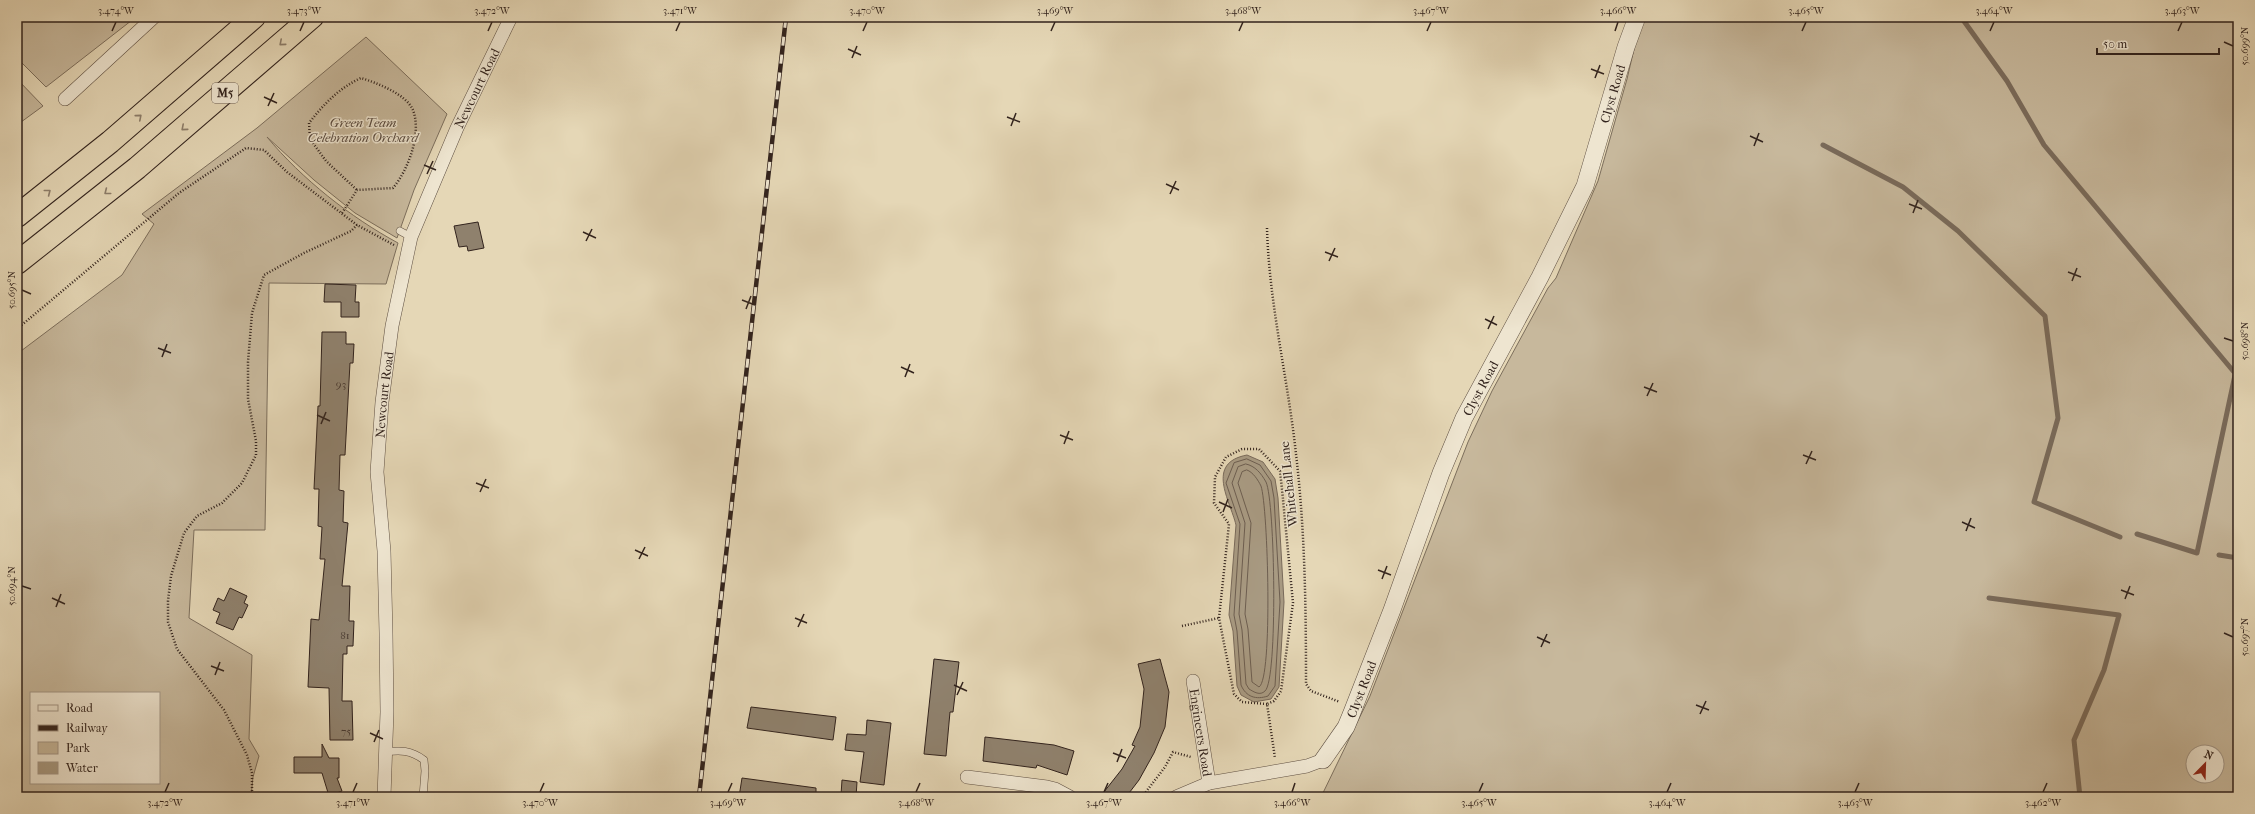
<svg xmlns="http://www.w3.org/2000/svg" width="2255" height="814" viewBox="0 0 2255 814" font-family="'IM FELL French Canon',serif">
	<rect width="100%" height="100%" fill="#e5d7b6"/>
	<filter id="stains"><feTurbulence type="fractalNoise" baseFrequency=".005" numOctaves="4"/><feColorMatrix values="0 0 0 0 .2 0 0 0 0 .09 0 0 0 0 .02 0 0 0 .5 -.17"/></filter>
	<radialGradient id="worn" r=".72"><stop offset=".6" stop-color="#630" stop-opacity="0"/><stop offset="1" stop-color="#630" stop-opacity=".3"/></radialGradient>
	<path fill="#c7b89c" stroke="#7c6e5c" fill-rule="evenodd" d="M17,17h119l-90,70 -29,-29z
		M1645,17h593v780h-917l49,-101 98,-254 24,-51 56,-103 8,-10 42,-97 29,-102 8,-34zM2193,752h24v24h-24z
		M366,37l81,77 -33,76 -17,48 -42,-25 -41,-33 -47,-43c35,42 83,80 131,106l-12,41 -117,-1 -4,247h-71l-5,88 63,37 -3,84 10,17 -6,21 -2,20h-234v-443l105,-79 32,-51 -12,-10 115,-86zM31,693h128v90h-128z
		M17,79l26,27 -26,19z"/>
	<path fill="#a89a82" stroke="#796a5a" d="M1247,455l16,7 12,17 3,19 6,104 -5,85 -8,12 -17,3 -13,-7 -4,-9 -4,-55 -4,-16 7,-90c-6,-25 -31,-62 11,-70z"/>
	<g fill="none" stroke-linecap="round" stroke-linejoin="round">
		<path stroke="#6d5e50" stroke-width="1" d="M1247,459l13,6 11,16 3,17 6,104 -5,84 -7,10c-12,4 -22,1 -27,-11l-4,-54 -3,-16 6,-91 -14,-41 8,-20z
			M1246,464c9,2 15,9 20,18 9,19 12,198 -1,209 -5,5 -11,1 -16,-2l-3,-5 -4,-54 -3,-16 6,-91 -13,-40 6,-16z
			M1247,470c6,2 11,10 14,16 7,21 12,193 -2,201l-7,-5 -4,-53 -3,-15 6,-91 -13,-40 4,-11z"/>
		<path stroke="#796a5a" stroke-width="5" d="M1961,17l46,64 37,64 190,227
			M1823,145l80,42 55,44 87,85 13,102 -24,84 86,35
			M2137,534l60,19 41,-192
			M2219,555l19,3
			M1989,598l130,17 -15,55 -30,70 6,57"/>
	</g>
	<path fill="#8f816d" stroke="#32231d" d="M478,222l6,26 -16,3 -1,-5 -8,1 -5,-21z
		M325,284l31,1 -1,17h4v15h-18v-15h-17z
		M322,332h24v12h8l-1,19h-3l-5,92h-5l-1,35 5,1 -1,31 5,1 -6,63h8l-1,35h5l-1,25h-6v8h-4l-1,47h10l1,39h-23l-1,-52 -21,-1 3,-68 8,1 6,-61h-5l2,-32 -4,-1 1,-37h-5l4,-83h2z
		M230,588l17,8 -3,7 4,2 -6,13 -3,-1 -6,13 -17,-7 4,-10 -7,-3 5,-12 6,3z
		M934,659l25,3 -6,50h-3l-4,44 -22,-2z
		M1160,659l9,33 -4,35 -11,26 -15,27 -13,17h-26l22,-28 13,-23 -3,-1 8,-18 4,-38 -6,-25z
		M751,707l85,10 -3,23 -86,-12z
		M867,720l24,3 -7,62 -24,-3 4,-30 -19,-2 2,-16 19,1z
		M985,737l69,8 20,6 -7,24 -30,-10 -1,3 -53,-7z
		M322,744l7,14h10v20h-2l5,13 -13,5 -7,-23h-28v-16h28z
		M742,778l74,10v9h-77z
		M842,780l15,2 -1,15 -15,-2z"/>
	<g fill="none" stroke-linecap="round" stroke-linejoin="round">
		<g stroke="#5f5043" stroke-width="8">
			<path id="service" d="M400,231l11,6
				M385,752c15,-2 26,-2 39,8l1,11 -2,26"/>
		</g>
		<g stroke="#5f5043" stroke-width="14">
			<g id="minor">
				<path d="M65,99l89,-82"/>
				<path id="s1" d="M1193,681l16,102"/>
				<path d="M967,777l80,10 8,2 15,8"/>
				<path id="s2" d="M384,797l3,-85 -1,-79 -2,-82 -7,-79 5,-70 10,-76 19,-89 46,-109 54,-111"/>
				<path d="M1176,797l33,-14 98,-17 16,-6"/>
			</g>
		</g>
		<g stroke="#5f5043" stroke-width="18">
			<g id="tertiary">
				<path id="s3" d="M1323,760l23,-33 5,-12 41,-105 49,-137 23,-55 76,-141 45,-91 41,-139 11,-30"/>
			</g>
		</g>
		<g stroke="#32231d" stroke-width="24">
			<path id="motorway" d="M17,216l93,-74 144,-125
				M17,263l120,-95 175,-151"/>
		</g>
		<path stroke="#32231d" stroke-width="2.5" stroke-dasharray="1 2" stroke-linecap="butt" d="M342,213l15,-23 36,-2c15,-18 29,-54 20,-78 -7,-16 -36,-27 -52,-32 -22,10 -37,26 -52,45l1,16 16,22 31,29
			M1267,228c2,76 21,151 29,226 9,77 10,153 10,230l5,7 29,11
			M17,329l162,-136 67,-45 18,2 23,22 70,53 37,20
			M1182,626l37,-8
			M1267,704l-25,-2 -8,-8 -15,-76 10,-94 -15,-21 1,-26 11,-20 16,-8h17l21,22 2,18 11,114 -12,88 -7,10 -7,3 8,54
			M252,797v-24l-5,-18 -23,-45 -47,-61 -9,-27v-21l3,-25 13,-43 13,-17 25,-13 20,-20 14,-28v-14l-8,-42v-37l4,-49 12,-38 40,-22 47,-22 6,-6
			M1142,797l23,-30 8,-15 18,5"/>
		<use href="#service" stroke="#eee5d0" stroke-width="7"/>
		<use href="#minor" stroke="#eee5d0" stroke-width="13"/>
		<use href="#tertiary" stroke="#eee5d0" stroke-width="17"/>
		<use href="#motorway" stroke="#e5d7b6" stroke-width="22"/>
		<g stroke="#32231d" stroke-width="4.5">
			<path id="rail" d="M699,797l87,-780"/>
		</g>
		<use href="#rail" stroke="#eee5d0" stroke-width="3" stroke-dasharray="9" stroke-linecap="butt"/>
	</g>
	<defs><path id="oneway-chevron" d="M-2-3.5L2.5 0L-2 3.5" fill="none" stroke-width="1.6" stroke-linecap="round" stroke-linejoin="round"/></defs>
	<g stroke="#8c7d6a">
		<use href="#oneway-chevron" transform="translate(282 43) rotate(139)"/>
		<use href="#oneway-chevron" transform="translate(139 117) rotate(-41)"/>
		<use href="#oneway-chevron" transform="translate(184 128) rotate(139)"/>
		<use href="#oneway-chevron" transform="translate(48 192) rotate(-38)"/>
		<use href="#oneway-chevron" transform="translate(107 192) rotate(142)"/>
	</g>
	<path fill="none" stroke="#32231d" stroke-width="1.5" d="M112,31l4,-9M300,31l4,-9M488,31l4,-9M676,31l4,-9M863,31l4,-9M1051,31l4,-9M1239,31l4,-9M1427,31l4,-9M1615,31l3,-9M1802,31l4,-9M1990,31l4,-9M2178,31l4,-9M2224,42l9,4M848,49l13,6M852,58l5,-12M1591,69l13,5M1595,78l5,-13M264,97l13,6M268,106l6,-13M1007,117l13,5M1011,126l5,-13M1750,136l13,6M1754,146l5,-13M424,165l12,5M427,174l6,-13M1166,184l13,6M1170,194l6,-13M1909,204l13,5M1913,213l5,-13M583,232l13,6M586,241l6,-12M1325,252l13,5M1329,261l6,-13M2068,272l13,5M2072,281l5,-13M22,290l9,4M742,300l13,5M746,309l5,-13M1485,319l12,6M1488,329l6,-13M2224,338l9,3M158,348l13,5M162,357l5,-13M901,367l13,6M905,377l5,-13M1644,387l13,5M1647,396l6,-13M317,415l13,6M321,424l5,-12M1060,435l13,5M1064,444l5,-13M1803,455l13,5M1806,464l6,-13M476,483l13,5M480,492l6,-13M1219,502l13,6M1223,512l5,-13M1962,522l13,6M1966,531l5,-13M635,550l13,6M639,559l6,-12M1378,570l13,5M1382,579l5,-13M22,586l9,3M2121,590l13,5M52,598l13,6M2125,599l5,-13M56,607l5,-13M795,618l12,5M798,627l6,-13M2224,633l9,4M1537,637l13,6M1541,647l6,-13M211,666l13,5M215,675l5,-13M954,685l13,6M957,695l6,-13M1696,705l13,5M1700,714l6,-13M370,733l13,6M374,742l5,-12M1113,753l13,5M1117,762l5,-13M165,792l4,-9M353,792l4,-9M540,792l4,-9M728,792l4,-9M916,792l4,-9M1104,792l4,-9M1292,792l3,-9M1479,792l4,-9M1667,792l4,-9M1855,792l4,-9M2043,792l4,-9"/>
	<g text-anchor="middle" stroke-width="3" stroke-linejoin="round" paint-order="stroke">
		<g font-size="11" fill="#493a31">
			<text x="341" y="388">93</text>
			<text x="345" y="639">81</text>
			<text x="346" y="735">75</text>
		</g>
		<rect fill="#eee5d0" stroke="#6a5d53" stroke-width="1" x="212" y="83" width="26" height="20" rx="3"/>
		<g font-size="12" font-weight="bold" fill="#32231d">
			<text x="225" y="97">M5</text>
		</g>
		<g font-size="13" fill="#32231d" stroke="#eee5d0">
			<text dy="5" stroke="none"><textPath href="#s2" startOffset="726">Newcourt Road</textPath></text>
			<text dy="5" stroke="none"><textPath href="#s3" startOffset="729">Clyst Road</textPath></text>
			<text dy="5" stroke="none"><textPath href="#s3" startOffset="405">Clyst Road</textPath></text>
			<text dy="5" stroke="none"><textPath href="#s2" startOffset="403">Newcourt Road</textPath></text>
			<text transform="translate(1288 484) rotate(-96)" y="5">Whitehall Lane</text>
			<text dy="5" stroke="none"><textPath href="#s3" startOffset="81">Clyst Road</textPath></text>
			<text dy="5" stroke="none"><textPath href="#s1" startOffset="52">Engineers Road</textPath></text>
		</g>
		<g font-size="13" font-style="italic" fill="#57483d" stroke="#eee5d0">
			<text x="363" y="127">Green Team<tspan x="363" dy="15">Celebration Orchard</tspan></text>
		</g>
	</g>
	<rect width="2255" height="814" fill="none" stroke="#e5d7b6" stroke-width="44"/>
	<rect x="30" y="692" width="130" height="92" fill="#eee5d0" stroke="#a39788"/>
	<rect x="38" y="705" width="20" height="6" fill="#eee5d0" stroke="#a39788"/>
	<text x="66" y="712" font-size="12" fill="#32231d">Road</text>
	<rect x="38" y="725" width="20" height="6" fill="#32231d" stroke="#a39788"/>
	<text x="66" y="732" font-size="12" fill="#32231d">Railway</text>
	<rect x="38" y="742" width="20" height="12" fill="#c7b89c" stroke="#a39788"/>
	<text x="66" y="752" font-size="12" fill="#32231d">Park</text>
	<rect x="38" y="762" width="20" height="12" fill="#a89a82" stroke="#a39788"/>
	<text x="66" y="772" font-size="12" fill="#32231d">Water</text>
	<g transform="translate(2205 764) rotate(23)"><circle r="19" fill="#eee5d0" stroke="#a39788"/>
	<path d="M0-3L7 15L0 10L-7 15Z" fill="#8f2418"/>
	<text y="-6" font-size="11" font-weight="bold" text-anchor="middle" fill="#32231d">N</text>
	</g>
	<path d="M2097 48v6h122v-6" fill="none" stroke="#32231d" stroke-width="2"/>
	<text x="2103" y="48" font-size="12" fill="#32231d" stroke="#eee5d0" stroke-width="3" paint-order="stroke">50 m</text>
	<rect x="22" y="22" width="2211" height="770" fill="none" stroke="#32231d" stroke-width="1.5"/>
	<g font-size="10" text-anchor="middle" fill="#32231d">
		<text x="116" y="14">3.474°W</text>
		<text x="304" y="14">3.473°W</text>
		<text x="492" y="14">3.472°W</text>
		<text x="680" y="14">3.471°W</text>
		<text x="867" y="14">3.470°W</text>
		<text x="1055" y="14">3.469°W</text>
		<text x="1243" y="14">3.468°W</text>
		<text x="1431" y="14">3.467°W</text>
		<text x="1618" y="14">3.466°W</text>
		<text x="1806" y="14">3.465°W</text>
		<text x="1994" y="14">3.464°W</text>
		<text x="2182" y="14">3.463°W</text>
		<text transform="translate(2244 46) rotate(-90)" y="4">50.699°N</text>
		<text transform="translate(11 290) rotate(-90)" y="4">50.695°N</text>
		<text transform="translate(2244 341) rotate(-90)" y="4">50.698°N</text>
		<text transform="translate(11 586) rotate(-90)" y="4">50.694°N</text>
		<text transform="translate(2244 637) rotate(-90)" y="4">50.697°N</text>
		<text x="165" y="806">3.472°W</text>
		<text x="353" y="806">3.471°W</text>
		<text x="540" y="806">3.470°W</text>
		<text x="728" y="806">3.469°W</text>
		<text x="916" y="806">3.468°W</text>
		<text x="1104" y="806">3.467°W</text>
		<text x="1292" y="806">3.466°W</text>
		<text x="1479" y="806">3.465°W</text>
		<text x="1667" y="806">3.464°W</text>
		<text x="1855" y="806">3.463°W</text>
		<text x="2043" y="806">3.462°W</text>
	</g>
	<rect width="100%" height="100%" filter="url(#stains)"/>
	<rect width="100%" height="100%" fill="url(#worn)"/>
</svg>
